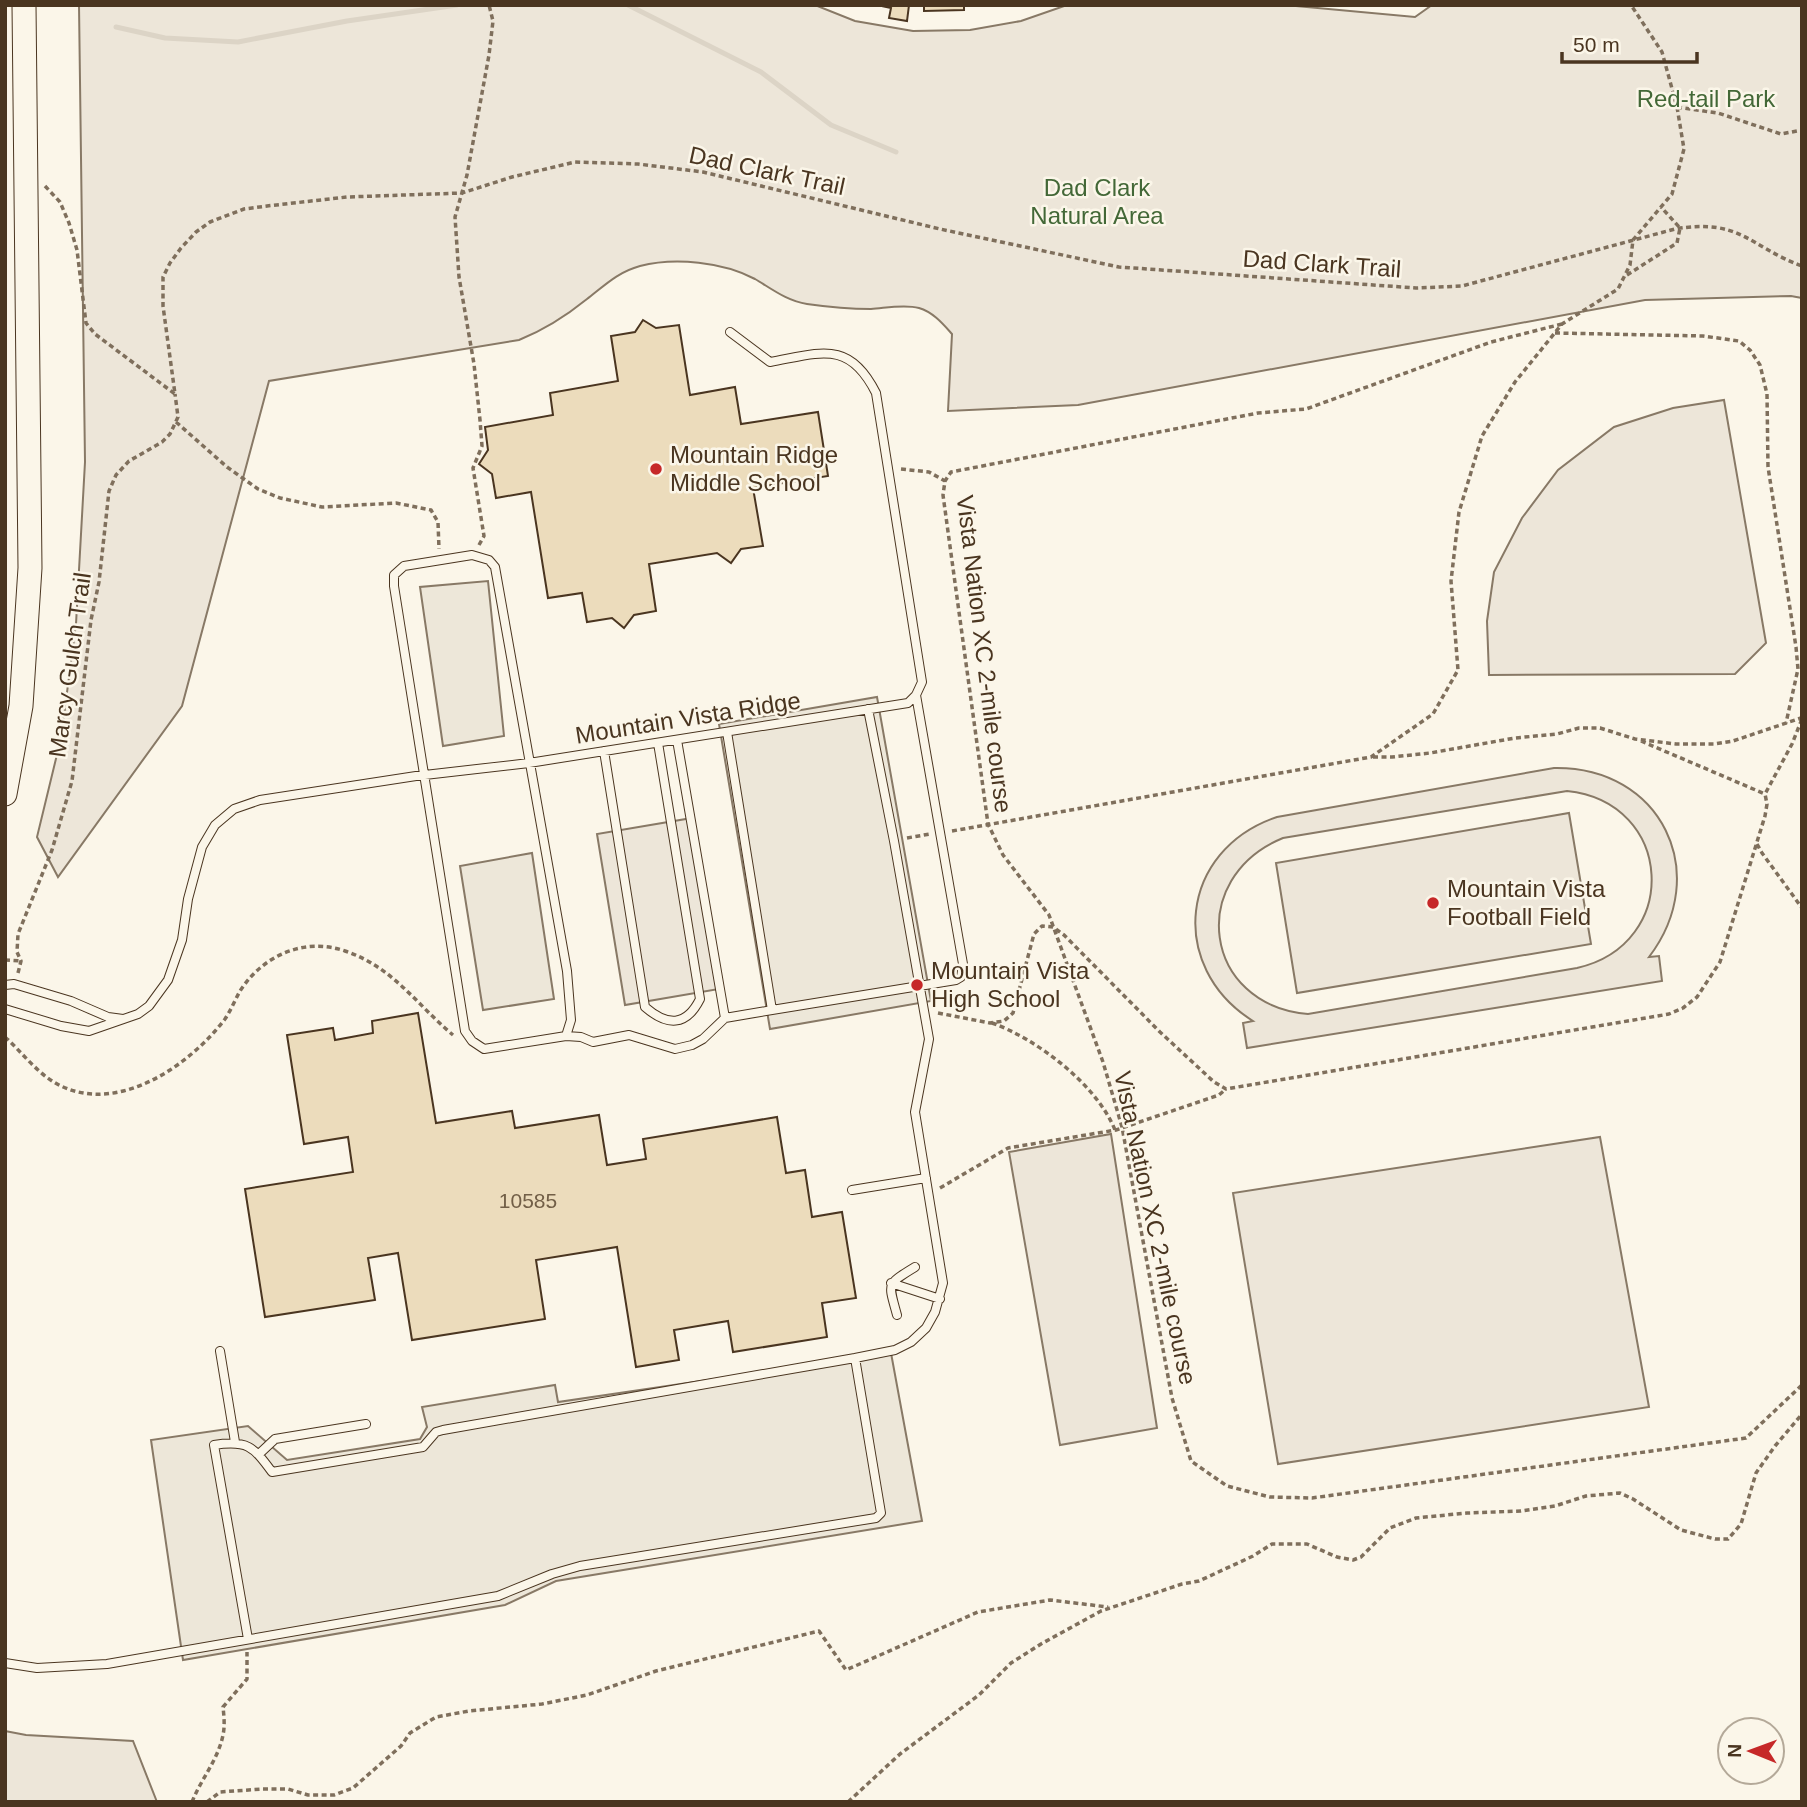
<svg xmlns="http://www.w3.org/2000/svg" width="1807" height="1807" viewBox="0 0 1807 1807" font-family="Helvetica,sans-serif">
	<rect width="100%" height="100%" fill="#fbf6e9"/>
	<path fill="#ede6d9" stroke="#887966" stroke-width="2" fill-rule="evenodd" d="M79,5h736l40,16 58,10 57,-1 51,-9 46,-16h218l130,12 17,-12h370v293l-11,-2 -146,4 -567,105 -130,6 4,-77c-9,-10 -19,-22 -33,-26 -15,-4 -33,0 -48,1 -21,0 -43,-2 -64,-5 -20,-3 -35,-15 -52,-25 -32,-17 -80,-22 -115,-13 -22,6 -35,19 -53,33 -21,17 -43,31 -68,41l-250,41 -87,325 -124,171 -21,-40 24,-99 15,-114 9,-162z
		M1724,400l42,243 -31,31 -246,1 -2,-54 7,-49 28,-54 36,-48 56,-43 59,-19z
		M1554,768c107,-2 159,105 95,189l10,-1 3,25 -415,67 -4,-25 10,-2c-86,-54 -74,-171 24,-204zM1567,791c107,11 115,153 10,177l-269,46c-105,-9 -122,-136 -25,-176z
		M1569,813l22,131 -294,49 -21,-130z
		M692,818l27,171 -94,16 -28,-171z
		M1111,1134l46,294 -97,17 -51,-293z
		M1600,1137l49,270 -371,57 -45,-271z
		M5,1731l21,4 107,6 24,61h-152z"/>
	<path fill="#ede7d9" stroke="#887966" stroke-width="2" d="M488,581l16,155 -61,10 -23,-159z
		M877,697l54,304 -161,28 -51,-305z
		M532,853l22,146 -71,11 -23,-144z
		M891,1353l31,168 -366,60 -51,24 -322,55 -32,-220 97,-14 39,34 133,-21 7,-12 -5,-20 133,-22 3,17z"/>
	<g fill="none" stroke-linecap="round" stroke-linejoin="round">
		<path stroke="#dcd4c6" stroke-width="5" d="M628,5l133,67 70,53 65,27
			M116,27l49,11 73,4 109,-21 110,-16"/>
	</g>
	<path fill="#ecdcbc" stroke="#4a3520" stroke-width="2" d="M877,5h32l-2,16 -18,-3 2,-10z
		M924,5h40v5l-40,1z
		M643,320l13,8 23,-3 11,70 45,-8 6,37 77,-12 10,64 -75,12 10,58 -22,3 -10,14 -14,-10 -68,11 7,47 -22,4 -10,13 -12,-10 -25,4 -5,-29 -34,5 -17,-106 -35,6 -4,-24 -13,-10 9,-14 -3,-23 68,-12 -3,-22 68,-12 -7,-45 24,-4z
		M418,1013l18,110 76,-12 3,17 84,-13 8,50 39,-6 -3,-20 134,-22 9,56 19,-3 7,47 30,-5 14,86 -34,5 5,34 -94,15 -5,-31 -54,9 5,30 -43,7 -19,-120 -81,13 9,59 -133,21 -14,-87 -30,5 7,42 -110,17 -20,-128 108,-17 -5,-35 -44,7 -17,-109 46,-7 2,12 38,-7 -1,-12z"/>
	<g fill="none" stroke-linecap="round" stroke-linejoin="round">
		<g stroke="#4a3520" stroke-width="10">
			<path id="service" d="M727,732l45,278 184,-30 5,-3 2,-13 -47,-269
				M677,740l48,278
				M604,751l41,256c22,19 41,20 55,-8l-42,-256
				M5,985l9,-1 57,17 37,16 15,2
				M5,1009l56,17 28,5 49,-17 11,-8 19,-26 14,-40 6,-41 14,-52 13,-22 19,-16 26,-9 156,-24 113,-13 379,-60 8,-8 6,-13 -46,-289c-27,-54 -56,-40 -106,-31l-40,-30
				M566,1036l5,-16 -4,-49 -72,-404 -6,-7 -17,-5 -68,11 -10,9v11l71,445 7,10 12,8 82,-13 15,1 12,5 36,-7 46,14 17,-4 11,-6 22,-21 47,-8
				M852,1190l74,-12
				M891,1283l49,16
				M897,1315c-9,-33 -11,-30 18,-48
				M220,1351l15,91
				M259,1454l16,-15 91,-15
				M248,1639l-34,-194c33,-5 39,1 58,27l151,-25 13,-15 7,-2 412,-72
				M5,1663l32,5 70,-4 391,-68 54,-22 28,-8 296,-48 5,-5 -26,-155 40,-8 16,-8 15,-14 9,-16 8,-29 -28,-171 14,-73 -35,-198 -26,-132"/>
		</g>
		<g stroke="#4a3520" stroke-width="25">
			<path id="secondary" d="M5,794l16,-88 9,-138 -6,-563"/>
		</g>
		<path stroke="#7f6f5c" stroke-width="3.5" stroke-dasharray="5 3.5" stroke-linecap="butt" d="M1677,107l41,6 63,21 21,-4
			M45,186l15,16 9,21 8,27 9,73 9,11 80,60 -12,-88v-29l7,-14 11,-15 15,-16 14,-10 34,-13 23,-3 80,-9 115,-4 50,-16 63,-15 63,2 65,8 237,57 179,38 297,21 46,-2 213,-57c66,-11 73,17 127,37
			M1627,275l50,-32 3,-15 -19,-21
			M1562,324l-71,18 -185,67 -48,4 -307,59 -6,9 -2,14 45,329 15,31 46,60 54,147 19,65 50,271 19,63 36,25 43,11 42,1 434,-60 56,-53
			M1555,333l148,3 36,5 11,9 10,15 7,29 1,73 28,180 2,22 -12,54
			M176,422l51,45 31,22 22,9 42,9 74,-4 35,7 7,12 1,27
			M901,469l28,3 16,9
			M479,545l5,-9 -11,-68 9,-22 -2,-26 -6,-56 -15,-87 -4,-60 12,-42 22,-120 4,-34 -4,-16
			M1641,741l124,53
			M1373,757h19l38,-4 85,-15 42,-4 22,-6h21l35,11 41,5h38l19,-3 68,-23
			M952,831l419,-74 62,-43 25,-44 -7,-89 8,-69 23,-76 33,-54 47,-58 56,-35 12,-24 3,-25 39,-46 12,-45 -7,-42 -15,-55 -31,-47
			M907,838l23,-4
			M1757,844l5,9 40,55
			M5,960l16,1
			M18,973l3,-12 -4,-9 1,-18 34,-84 20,-69 19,-161 8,-38 10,-91 7,-16 13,-14 33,-19 8,-8 8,-17 -3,-23
			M938,1013l52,10 14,-2 9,-8 21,-79 8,-8 11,1 11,8 96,97 54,50 12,7 443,-75 14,-6 14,-11 23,-35 45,-146 2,-12 -2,-10 27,-50 10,-25
			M992,1023c45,16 105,62 123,107
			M5,1037c18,16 33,38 56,49 59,28 129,-21 164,-67 6,-9 10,-19 15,-28 23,-36 65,-54 105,-40 48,16 71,53 108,84
			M940,1188l68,-40 108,-18 103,-35 7,-6
			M192,1802c9,-23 26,-42 31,-67 2,-9 1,-19 0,-28l24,-28v-27
			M207,1802l13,-10 42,-3h26l20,6h26l19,-7 48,-42 9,-13 26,-16 33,-6 73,-7 45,-9 69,-24 163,-40 27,39 132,-58 72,-12 58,7
			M848,1802l52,-48 79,-59 32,-32 30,-19 60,-33 81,-27 17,-3 54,-25 19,-12h35l30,13 16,3 8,-3 29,-29 26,-10 51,-5 54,-2 34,-5 31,-10 34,-3 13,6 48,31 34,9h13l13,-15 15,-51 19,-27 27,-32"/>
		<use href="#service" stroke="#fbf6e9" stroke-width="8"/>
		<use href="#secondary" stroke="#fbf6e9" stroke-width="23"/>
	</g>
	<g fill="#c62828" stroke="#fbf6e9" stroke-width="2.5">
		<circle cx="656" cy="469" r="7"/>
		<circle cx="1433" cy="903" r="7"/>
		<circle cx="917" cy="985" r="7"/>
	</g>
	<g text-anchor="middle" stroke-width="5" stroke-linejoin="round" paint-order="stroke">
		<g font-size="21" fill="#725f47">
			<text x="528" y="1208">10585</text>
		</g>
		<g font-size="24" fill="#436837" stroke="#fbf6e9">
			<text x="1706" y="107">Red-tail Park</text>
			<text x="1097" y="196">Dad Clark<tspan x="1097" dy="28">Natural Area</tspan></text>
		</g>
		<g font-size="24" fill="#4a3520" stroke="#fbf6e9">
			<text transform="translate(767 171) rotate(12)" y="8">Dad Clark Trail</text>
			<text transform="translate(1322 264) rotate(4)" y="8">Dad Clark Trail</text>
			<text transform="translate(984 654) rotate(83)" y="8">Vista Nation XC 2-mile course</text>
			<text transform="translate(70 665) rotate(-82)" y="8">Marcy Gulch Trail</text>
			<text transform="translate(688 718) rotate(-9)" y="8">Mountain Vista Ridge</text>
			<text transform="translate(1155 1228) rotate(78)" y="8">Vista Nation XC 2-mile course</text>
		</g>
		<g font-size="24" fill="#4a3520" stroke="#fbf6e9" text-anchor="start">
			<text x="670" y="463">Mountain Ridge<tspan x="670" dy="28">Middle School</tspan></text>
			<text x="1447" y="897">Mountain Vista<tspan x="1447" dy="28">Football Field</tspan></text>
			<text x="931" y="979">Mountain Vista<tspan x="931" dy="28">High School</tspan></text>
		</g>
	</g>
	<rect width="1807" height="1807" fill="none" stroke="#4a3520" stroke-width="14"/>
	<g transform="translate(1751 1751) rotate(271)"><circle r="33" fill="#fbf6e9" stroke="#b4a999" stroke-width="2"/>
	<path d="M0-5L12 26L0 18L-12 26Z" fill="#c62828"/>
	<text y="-10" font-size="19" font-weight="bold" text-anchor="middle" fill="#4a3520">N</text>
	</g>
	<path d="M1562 52v10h135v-10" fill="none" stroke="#4a3520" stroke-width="3.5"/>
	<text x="1573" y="52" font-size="21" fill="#4a3520" stroke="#fbf6e9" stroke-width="5" paint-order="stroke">50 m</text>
</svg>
